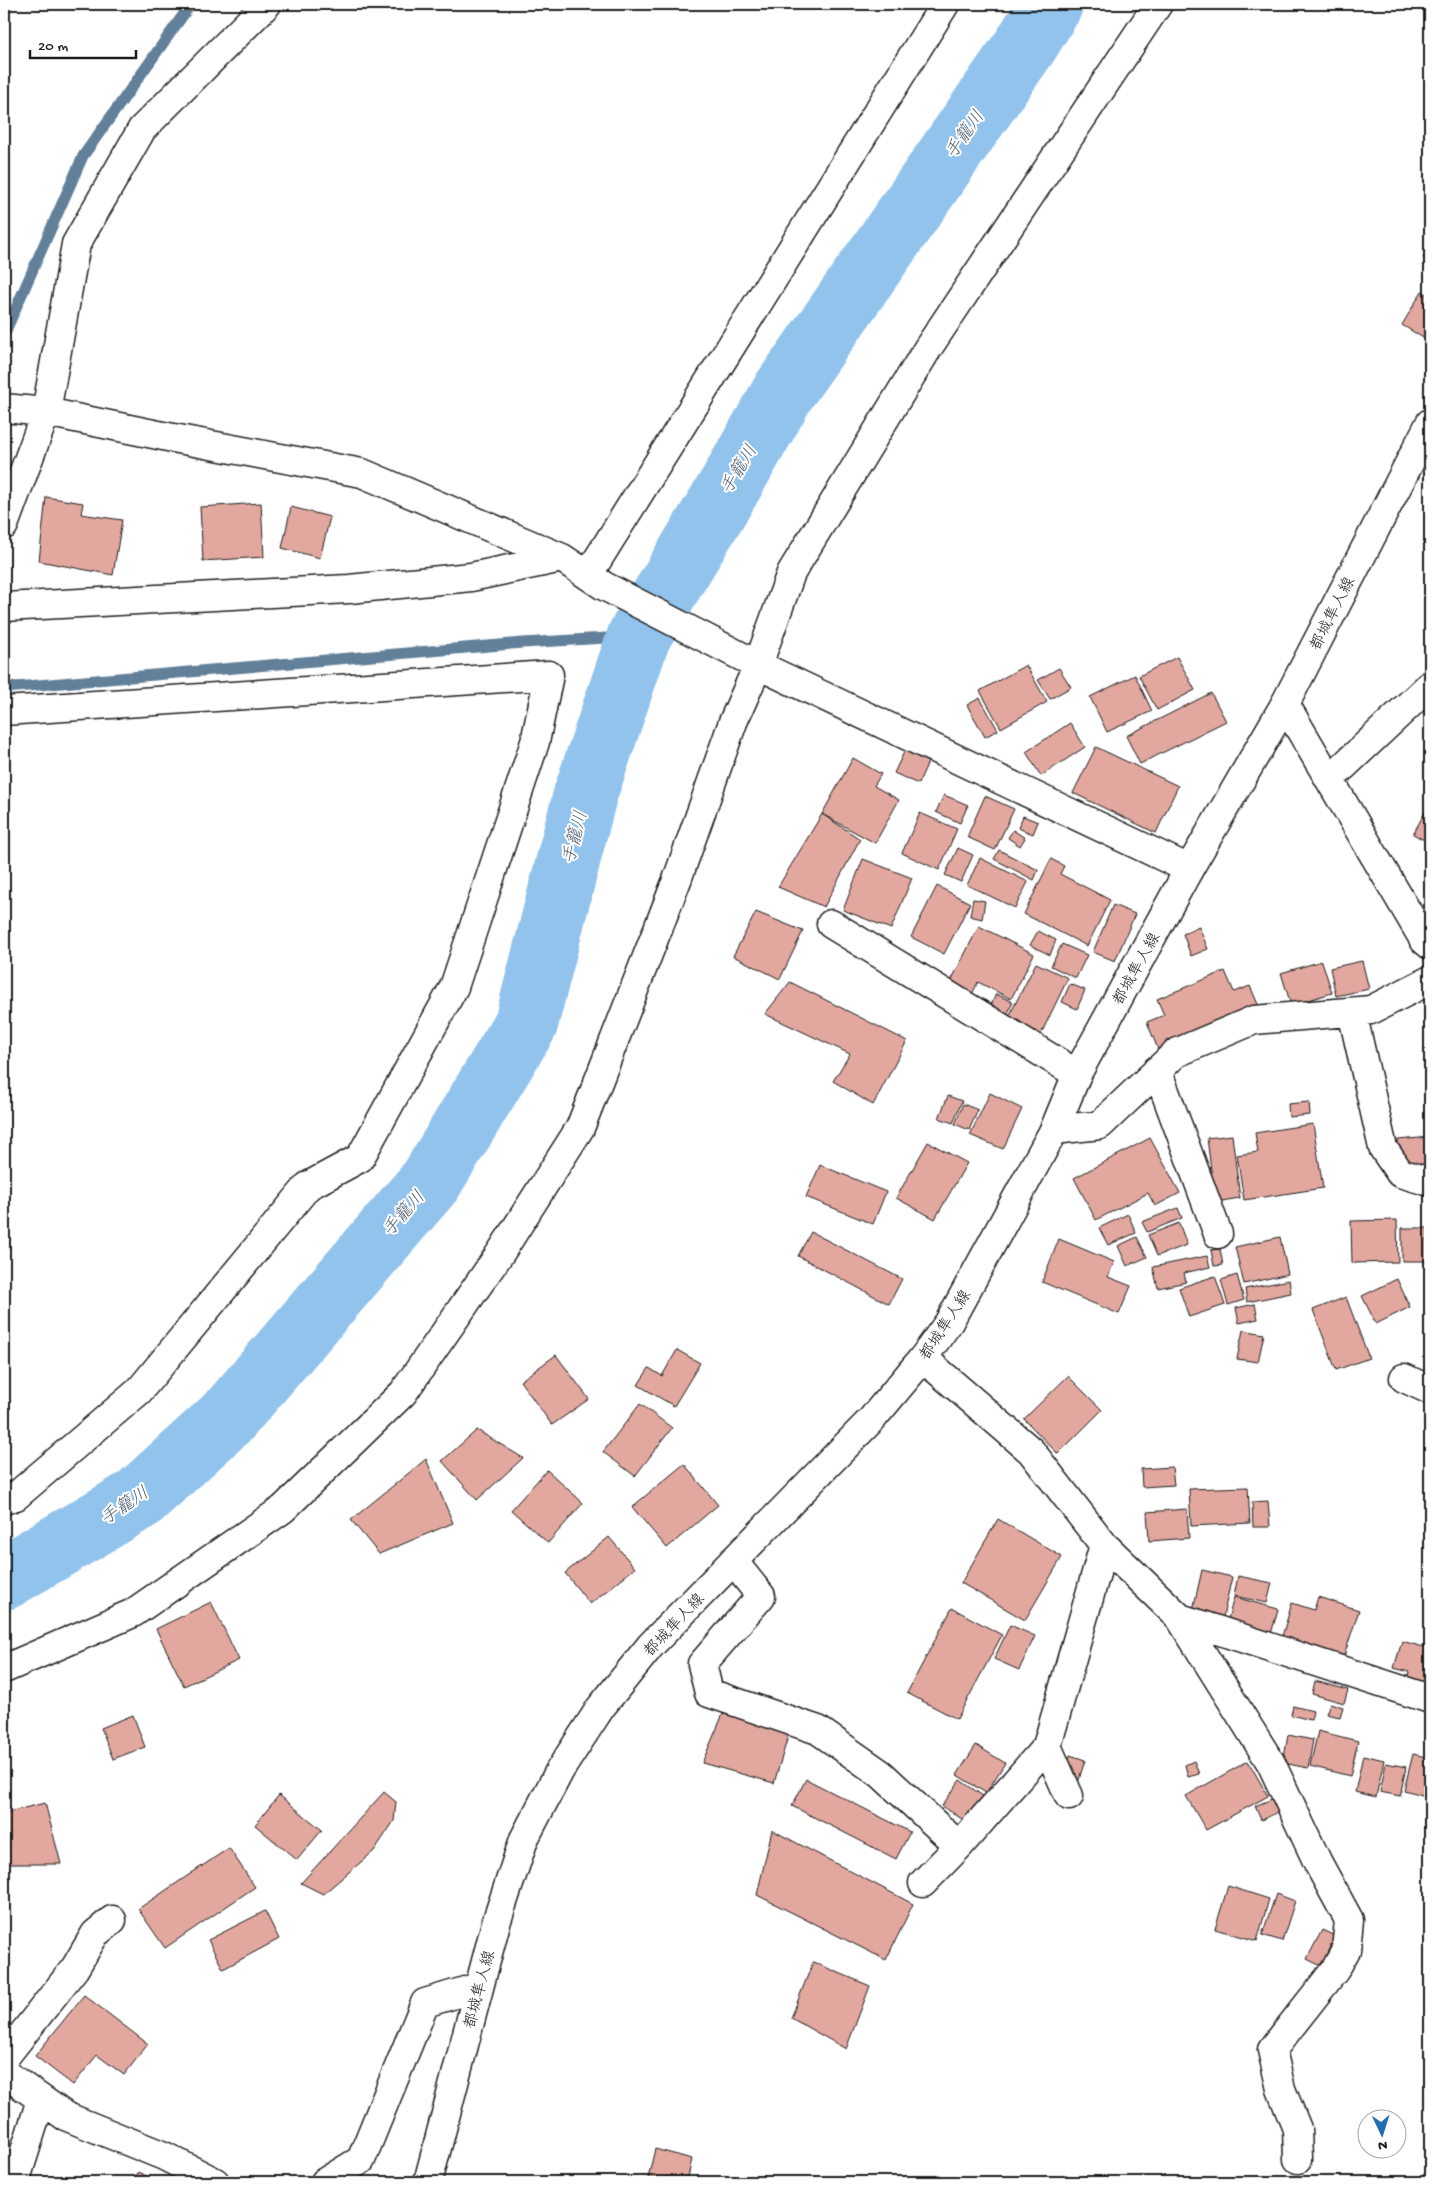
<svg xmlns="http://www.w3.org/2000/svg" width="1434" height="2186" viewBox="0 0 1434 2186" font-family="'Gochi Hand','Klee One',sans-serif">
	<rect width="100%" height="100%" fill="#fff"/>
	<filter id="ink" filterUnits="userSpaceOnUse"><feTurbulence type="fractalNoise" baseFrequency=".02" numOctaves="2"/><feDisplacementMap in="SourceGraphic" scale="10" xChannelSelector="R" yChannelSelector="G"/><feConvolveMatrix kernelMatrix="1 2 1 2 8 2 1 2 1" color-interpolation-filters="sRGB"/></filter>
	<g filter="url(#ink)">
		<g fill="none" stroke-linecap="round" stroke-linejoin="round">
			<path stroke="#628099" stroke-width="11" d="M4,335l79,-179 108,-152
				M4,688l519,-45 116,-7"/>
			<path stroke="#91c3ed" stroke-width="64" d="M4,1578l134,-79 91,-83 202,-235 95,-157 59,-229 54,-159 92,-152 53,-93 242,-346 25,-41"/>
		</g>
		<path fill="#e2a89f" stroke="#1c1c1c" d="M1430,247v15l-7,-4z
			M1422,291l8,5v46l-28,-17z
			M46,497l37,6 -2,11 41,6 -9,55 -74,-14z
			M261,503l3,54 -61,4 -3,-54z
			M291,507l39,10 -10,41 -38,-10z
			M1177,657l18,33 -38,20 -18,-34z
			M1026,665l21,37 -46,26 -21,-37z
			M1059,668l12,19 -21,12 -12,-19z
			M1135,675l17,36 -45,21 -17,-35z
			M1211,693l15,28 -86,43 -14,-28z
			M980,698l18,32 -13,7 -18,-32z
			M1070,723l15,24 -44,29 -15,-24z
			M1096,747l82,39 -22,47 -83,-40z
			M905,750l24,10 -11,24 -24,-11z
			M853,758l28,16 -7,12 25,14 -24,43 -53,-29z
			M944,795l24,10 -8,18 -24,-11z
			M985,796l29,13 -19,41 -28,-13z
			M1430,803v40l-17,-9z
			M920,813l37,16 -18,41 -37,-17z
			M822,814l38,25 -36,68 -46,-20z
			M1023,816l15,6 -5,12 -15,-6z
			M1013,830l12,8 -5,8 -12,-8z
			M958,848l15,7 -12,27 -16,-7z
			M999,850l39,20 -4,10 -40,-21z
			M980,858l48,24 -13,26 -48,-23z
			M863,859l49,19 -21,51 -48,-19z
			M1051,859l13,7 -4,8 50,26 -23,46 -63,-32z
			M937,886l33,17 -26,51 -33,-17z
			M973,899l12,2 -3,18 -12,-3z
			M1113,905l22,9 -20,47 -22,-9z
			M756,912l47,19 -23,48 -47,-23z
			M979,926l55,28 -23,45 -33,-17 -7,14 -22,-11z
			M1199,927l9,22 -17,7 -8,-22z
			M1038,931l18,9 -6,15 -20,-10z
			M1062,944l25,11 -11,23 -25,-12z
			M1322,961l10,32 -41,12 -10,-32z
			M1362,961l7,28 -33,7 -6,-28z
			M1036,963l32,15 -28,58 -33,-16z
			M1225,971l9,21 16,-6 11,25 -102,41 -12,-30 17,-7 -7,-16z
			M790,982l117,59 -34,64 -40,-24 17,-27 -85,-40z
			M1070,984l15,6 -8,19 -15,-7z
			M996,994l17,8 -8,17 -17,-7z
			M990,1093l32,16 -19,40 -33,-14z
			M948,1096l14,5 -9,22 -14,-5z
			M1309,1102l1,13 -21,2 -1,-13z
			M963,1104l15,6 -9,20 -14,-6z
			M1313,1124l10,64 -79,12 -7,-45 21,-3 -3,-19z
			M1232,1135l8,63 -25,4 -8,-64z
			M1430,1137v31l-30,2 -2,-30z
			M1150,1138l30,55 -25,13 -7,-13 -52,27 -22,-42z
			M928,1142l39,21 -32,56 -39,-21z
			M820,1165l66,27 -13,32 -67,-27z
			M1178,1208l4,10 -35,14 -5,-10z
			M1128,1214l8,19 -28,12 -9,-17z
			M1397,1220l1,42 -46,1 -1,-42z
			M1179,1223l8,22 -30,11 -9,-21z
			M1402,1228h28v33h-28z
			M811,1232l91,47 -13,25 -91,-48z
			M1137,1237l10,20 -20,9 -9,-20z
			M1280,1237l8,37 -44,10 -9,-37z
			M1059,1239l55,23 -6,15 23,9 -12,28 -77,-32z
			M1220,1249l3,16 -9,1 -3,-16z
			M1207,1256l3,11 -26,6 2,9 -28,6 -5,-21z
			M1237,1275l7,25 -16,5 -7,-25z
			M1215,1276l10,29 -36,12 -10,-29z
			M1397,1279l13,28 -34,17 -14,-28z
			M1289,1280l2,13 -44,9 -2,-13z
			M1346,1297l23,61 -33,12 -23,-60z
			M1255,1304l3,15 -19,4 -3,-15z
			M1243,1330l21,4 -6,28 -21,-3z
			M677,1350l23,13 -26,43 -36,-21 11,-17 13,8z
			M556,1355l33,44 -37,26 -32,-44z
			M1068,1376l34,34 -44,44 -34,-35z
			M640,1404l32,24 -37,48 -32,-24z
			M477,1430l46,28 -46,42 -35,-39z
			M426,1459l27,64 -74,31 -28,-34z
			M684,1464l34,41 -51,43 -35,-41z
			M1172,1467l2,18 -32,2 -1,-18z
			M547,1470l36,33 -35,40 -37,-33z
			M1248,1487l2,36 -59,3 -2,-37z
			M1268,1501l2,26h-17l-1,-25z
			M1187,1509l2,29 -40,3 -2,-29z
			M998,1519l64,38 -37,63 -64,-37z
			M609,1537l26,31 -45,36 -25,-31z
			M1202,1570l30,7 -10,44 -30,-7z
			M1238,1576l34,7 -5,20 -33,-7z
			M1234,1597l44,12 -7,25 -44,-11z
			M1318,1597l41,13 -17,52 -62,-19 12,-40 22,7z
			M211,1602l28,58 -55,26 -28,-57z
			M952,1608l50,27 -45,84 -50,-26z
			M1010,1625l25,11 -16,34 -25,-11z
			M1402,1641l28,8v46l-25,-7 4,-16 -15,-4z
			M1315,1681l33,9 -4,13 -32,-9z
			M1330,1703l13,4 -3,10 -14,-3z
			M1293,1706l20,5 -2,9 -20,-5z
			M723,1714l67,16 -16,53 -72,-20z
			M133,1715l12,32 -32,12 -12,-31z
			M1318,1731l40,10 -8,35 -40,-10z
			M1288,1735l25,5 -5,28 -25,-5z
			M976,1745l29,18 -19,30 -29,-18z
			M1413,1754l17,4v39l-26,-7z
			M1070,1755l15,5 -7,23 -15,-5z
			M1363,1755l21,5 -8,37 -21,-5z
			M1194,1761l5,13 -11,3 -3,-12z
			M1248,1761l20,35 -62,34 -20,-34z
			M1386,1763l20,4 -6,29 -20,-4z
			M806,1779l104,53 -14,27 -104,-53z
			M960,1780l23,16 -18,25 -23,-15z
			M384,1792l12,10 -2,19 -20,30 -51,43 -22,-11z
			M279,1795l43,35 -25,30 -42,-35z
			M1272,1799l6,13 -17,8 -6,-14z
			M45,1803l16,61h-57v-51z
			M772,1830l141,74 -27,56 -129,-65z
			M229,1848l26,39 -90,61 -27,-39z
			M1228,1886l41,13 -12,42 -42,-12z
			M1276,1894l19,7 -13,40 -20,-6z
			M265,1911l14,28 -56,30 -15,-29z
			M1322,1930l13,6 -14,30 -14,-7z
			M813,1962l57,24 -24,63 -55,-31z
			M84,1995l64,49 -24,31 -27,-20 -24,30 -38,-29z
			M655,2149l37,10 -5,23h-40z
			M138,2172l20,10h-25z"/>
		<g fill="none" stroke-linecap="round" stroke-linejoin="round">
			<g stroke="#1c1c1c" stroke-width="31">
				<path id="street" d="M4,408l42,4 127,26 189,35 200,85 42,28 154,79 431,204
					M4,525l42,-113 30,-168 66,-115 125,-125
					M588,575l357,-571
					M4,607l345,-18 122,-12 91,-19
					M1285,704l139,236 6,5
					M4,711l545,-36 -14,67 -81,245 -94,171 -52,28 -169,205 -123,105 -12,4
					M1330,779l100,-94
					M831,924l246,150
					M1352,1012l31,136 17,25 30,9
					M1157,1070l61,164
					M1054,1130l46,-5 76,-72 78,-33 117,-10 59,-30
					M923,1358l108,93 73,94 76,73 250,81
					M1404,1378l26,12
					M733,1561l28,35 -59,68 7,29 109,37 63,44 78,72 88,-100 57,-201
					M1180,1618l91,145 47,100 31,57 -3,30 -11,20 -63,80 9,39 16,40 1,30
					M4,1669l129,-56 150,-104 120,-116 98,-141 79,-124 97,-248 56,-158 25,-57 33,-92 137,-225 230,-344
					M1047,1746l22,50
					M923,1883l36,-37
					M4,2058l71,-90 20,-34 17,-14
					M4,2073l61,43 99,40 51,26
					M15,2182l26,-82
					M325,2182l36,-22 64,-157 53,-16"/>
			</g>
			<g stroke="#1c1c1c" stroke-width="31">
				<path id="primary" d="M428,2182l68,-259 28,-84 36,-69 41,-63 50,-62 221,-226 51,-61 26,-36 105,-192 23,-56 112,-205 96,-165 145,-281"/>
			</g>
			<use href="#street" stroke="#fff" stroke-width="28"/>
			<use href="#primary" stroke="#fff" stroke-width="28"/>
		</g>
	</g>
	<g text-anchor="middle" stroke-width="4" stroke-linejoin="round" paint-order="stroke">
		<g font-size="16" fill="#1c1c1c" stroke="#fff">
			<text transform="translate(1331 613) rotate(-63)" y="6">都城隼人線</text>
			<text transform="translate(1135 968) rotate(-61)" y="6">都城隼人線</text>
			<text transform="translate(944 1324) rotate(-57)" y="6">都城隼人線</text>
			<text transform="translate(673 1624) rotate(-47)" y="6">都城隼人線</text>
			<text transform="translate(478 1989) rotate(-75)" y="6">都城隼人線</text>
		</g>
		<g font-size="18" font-style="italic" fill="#4b5f70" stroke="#fff">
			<text transform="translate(964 134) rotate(-55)" y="6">手籠川</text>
			<text transform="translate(738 469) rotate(-59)" y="6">手籠川</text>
			<text transform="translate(574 837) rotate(-76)" y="6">手籠川</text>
			<text transform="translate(403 1213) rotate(-49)" y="6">手籠川</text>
			<text transform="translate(124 1505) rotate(-34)" y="6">手籠川</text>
		</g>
	</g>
	<rect width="1434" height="2186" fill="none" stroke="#fff" stroke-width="20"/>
	<rect x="10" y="10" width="1414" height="2166" fill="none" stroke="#1c1c1c" stroke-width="2" filter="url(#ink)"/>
	<g transform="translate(1382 2134) rotate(176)"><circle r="24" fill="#ffffff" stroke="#a4a4a4"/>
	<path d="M0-4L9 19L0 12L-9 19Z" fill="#1f6fb2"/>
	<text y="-8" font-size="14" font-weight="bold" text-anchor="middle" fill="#1c1c1c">N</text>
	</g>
	<path d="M30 50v8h106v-8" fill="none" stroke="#1c1c1c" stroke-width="2.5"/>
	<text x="38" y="50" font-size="15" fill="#1c1c1c" stroke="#ffffff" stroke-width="4" paint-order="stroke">20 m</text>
</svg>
